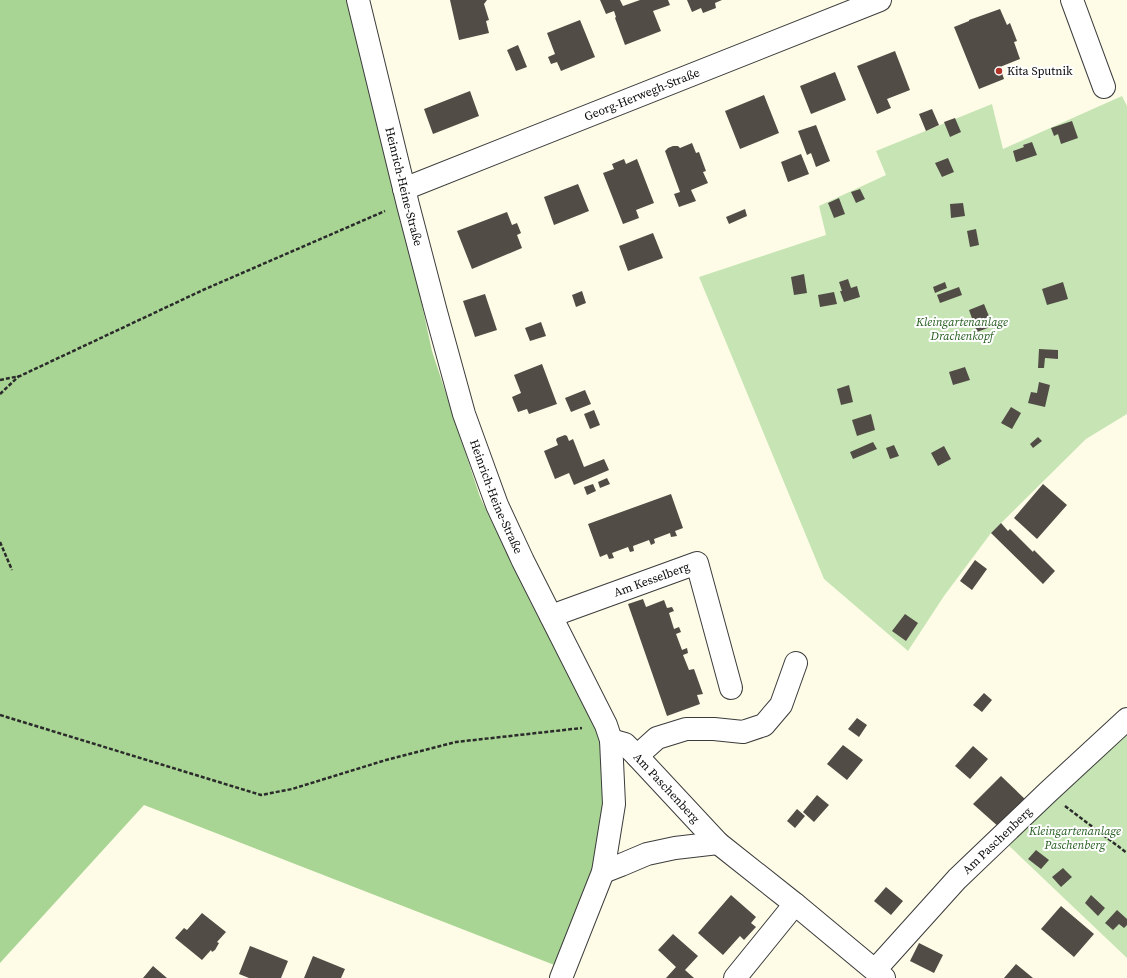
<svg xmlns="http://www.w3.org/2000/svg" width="1127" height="978" viewBox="0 0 1127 978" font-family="'Source Serif 4',serif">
	<rect width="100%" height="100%" fill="#fefce7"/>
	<path fill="#c7e5b4" d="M1122,96l5,10v308l-41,25 -95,94 -47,63 -36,55 -84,-72 -125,-302 127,-42 -7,-29 67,-31 -10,-24 116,-47 11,45z
		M1127,725v233l-122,-116z"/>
	<path fill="#a9d594" d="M0,0h349l60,245 23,106 48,146 50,104 72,138 1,78 -13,60 -33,89 -413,-161 -144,158z"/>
	<path fill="#514c46" d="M450,0h37l-3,4 5,16 -3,1 3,12 -30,7z
		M600,0h20l3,6 17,-6h28l2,5 -17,6 8,20 -36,14 -10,-27 1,-1 -2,-6 -8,3z
		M687,0h35l-7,3 1,5 -13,5 -2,-5 -9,4z
		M1000,9l7,16 3,-2 7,18 -3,1 6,17 -20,8 4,12 -25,10 -25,-62 15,-6v-1z
		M580,20l15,37 -34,14 -4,-9 -6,2 -3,-7 7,-3 -8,-21z
		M518,45l9,22 -11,4 -9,-21z
		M895,51l15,39 -23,9 4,9 -14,6 -20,-48z
		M835,72l11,28 -35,14 -11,-28z
		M470,91l9,25 -46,18 -9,-25z
		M764,95l15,38 -39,16 -15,-38z
		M932,109l7,16 -13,6 -7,-17z
		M955,118l6,14 -11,5 -6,-15z
		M1072,121l6,17 -17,6 -3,-10 -4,2 -3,-8z
		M816,125l14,36 -14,6 -5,-14 -4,2 -9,-24z
		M1032,142l5,13 -21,7 -3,-11 11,-4 -1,-2z
		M692,143l4,10 3,-1 7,19 -3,1 5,11 -17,7 5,11 -17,6 -5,-13 6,-2 -15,-41 3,-3 5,-2h5l2,2z
		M801,154l8,20 -21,8 -7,-20z
		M948,158l6,14 -12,5 -7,-14z
		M624,159l2,5 11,-5 17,44 -18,7 3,8 -16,6 -20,-51 11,-4 -2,-5z
		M578,184l11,27 -35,14 -10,-28z
		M860,189l5,10 -9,4 -5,-11z
		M839,198l6,16 -11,4 -6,-15z
		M963,203l2,13 -14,2 -1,-14z
		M745,209l2,7 -18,8 -3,-7z
		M507,212l5,13 5,-2 4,10 -4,2 5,13 -50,21 -15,-38z
		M976,229l3,16 -9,2 -3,-16z
		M653,233l10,25 -35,13 -9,-25z
		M804,274l3,19 -13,2 -3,-18z
		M848,279l3,9 6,-2 3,11 -16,5 -4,-11h2l-3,-9z
		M945,282l2,6 -12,5 -2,-6z
		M1063,282l5,17 -21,6 -5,-16z
		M959,287l3,8 -22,8 -3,-8z
		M582,291l4,12 -10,4 -4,-12z
		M834,292l3,12 -17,3 -2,-12z
		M485,294l12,36 -22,7 -12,-36z
		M984,304l9,22 -16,6 -8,-22z
		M541,322l5,14 -16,5 -5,-13z
		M1039,349l19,1v9l-13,-1 -1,10h-6z
		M542,364l15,40 -28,10 -2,-5 -9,3 -6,-15 9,-4 -7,-18z
		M965,367l5,13 -17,5 -4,-13z
		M1039,382l11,3 -5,22 -17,-4 3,-11 6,1z
		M849,385l4,17 -12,3 -4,-16z
		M585,390l6,14 -20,8 -6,-14z
		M1011,407l10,6 -9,16 -11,-6z
		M594,410l6,15 -10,4 -6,-15z
		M871,414l4,16 -18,6 -5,-16z
		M565,435l2,1 2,5 4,-2 11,28 20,-8 5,11 -35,15 -5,-12 -14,6 -11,-28 14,-6 -2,-5 1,-2z
		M1038,437l4,4 -9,7 -3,-4z
		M873,442l4,7 -24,10 -3,-7z
		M894,445l5,11 -9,3 -4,-11z
		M944,446l7,13 -13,7 -7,-13z
		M607,478l3,6 -10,4 -2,-6z
		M593,484l3,7 -9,4 -3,-8z
		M1043,484l24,21 -30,34 -23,-21z
		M671,494l12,34 -8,3 2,5 -6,1 -1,-4 -16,6 1,4 -4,2 -2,-5 -16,6 1,5 -4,1 -2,-5 -16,6 2,5 -5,1 -2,-5 -7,3 -12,-33z
		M1001,523l7,8 2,-2 23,23 1,-2 21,21 -12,13 -52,-51z
		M975,560l12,9 -15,21 -12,-9z
		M643,599l3,8 18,-7 3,8 5,-1 2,4 -5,2 5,16 5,-2 2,5 -5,2 6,16 5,-2 1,5 -5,2 6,15 5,-1 9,25 -6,1 3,9 -33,12 -39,-112z
		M905,614l13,9 -12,18 -14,-10z
		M984,693l8,7 -10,12 -9,-7z
		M857,718l10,7 -8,12 -11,-8z
		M843,745l20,15 -16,20 -20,-16z
		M973,746l15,13 -18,20 -15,-13z
		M1001,776l26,25 -27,27 -27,-24z
		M817,795l12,10 -15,17 -11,-10z
		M797,809l8,7 -10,12 -8,-7z
		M1036,850l13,10 -8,9 -13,-10z
		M1063,868l9,9 -11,10 -9,-10z
		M886,887l17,14 -12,14 -17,-14z
		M731,895l25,22 -5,6 5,4 -12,13 -4,-4 -17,19 -25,-22z
		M1091,895l14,13 -7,8 -13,-13z
		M1061,906l33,28 -20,23 -33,-28z
		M1117,910l10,9v6l-3,3 -5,-4 -6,6 -8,-7z
		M202,913l24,19 -9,10 2,1 -4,7 -3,2 -1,-2 -9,10 -27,-22 9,-10 3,2z
		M673,934l25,22 -13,14 9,8h-28l10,-11 -18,-17z
		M919,943l24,12 -9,18 -24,-12z
		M250,946l38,15 -7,17h-32l-10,-4z
		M313,956l32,13 -4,9h-37z
		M1016,964l17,14h-29z
		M153,966l14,12h-24z"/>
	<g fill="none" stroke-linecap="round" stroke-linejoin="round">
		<g stroke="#3c3c3c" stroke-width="24">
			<g id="minor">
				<path id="s1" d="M358,0l50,205 28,107 28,102 33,91 26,56 83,164 5,15 3,64 -11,68 -42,106"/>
				<path d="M1072,0l32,87"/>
				<path id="s2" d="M404,189l476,-189"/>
				<path id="s3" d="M551,616l146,-53 34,125"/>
				<path id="s4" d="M611,740l14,4 12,12 81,87 77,61 89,74"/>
				<path d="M637,756l20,-18 29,-9h28l29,3 21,-7 17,-20 15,-42"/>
				<path d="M603,872l18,-7 26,-11 28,-6 43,-5"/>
				<path id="s5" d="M875,970l82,-91 91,-87 79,-73"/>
				<path d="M735,978l60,-74"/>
			</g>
		</g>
		<path stroke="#2b2b2b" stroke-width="2.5" stroke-dasharray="4 2" stroke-linecap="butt" d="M0,380l20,-4 183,-86 182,-79
			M0,394l19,-18
			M0,542l12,28
			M0,715l261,80 31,-6 94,-29 70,-18 126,-14
			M1065,806l62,47"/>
		<use href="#minor" stroke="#fff" stroke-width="22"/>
	</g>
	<circle fill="#b1332a" stroke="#fff" stroke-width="1.5" cx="999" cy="71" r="4"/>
	<g text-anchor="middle" stroke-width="4" stroke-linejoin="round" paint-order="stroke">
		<g font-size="12" fill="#090909" stroke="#fff" text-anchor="start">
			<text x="1007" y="75">Kita Sputnik</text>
		</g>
		<g font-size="12" fill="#090909" stroke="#fff">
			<text dy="4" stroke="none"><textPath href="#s2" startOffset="256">Georg-Herwegh-Straße</textPath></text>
			<text dy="4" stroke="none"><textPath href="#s1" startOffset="192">Heinrich-Heine-Straße</textPath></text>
			<text dy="4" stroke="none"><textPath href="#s1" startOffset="516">Heinrich-Heine-Straße</textPath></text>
			<text dy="4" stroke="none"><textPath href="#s3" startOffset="107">Am Kesselberg</textPath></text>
			<text dy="4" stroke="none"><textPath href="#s4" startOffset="75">Am Paschenberg</textPath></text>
			<text dy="4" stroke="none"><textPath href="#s5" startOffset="178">Am Paschenberg</textPath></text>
		</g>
		<g font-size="12" font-style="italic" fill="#245c1e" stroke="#fff">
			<text x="962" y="326">Kleingartenanlage<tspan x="962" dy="14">Drachenkopf</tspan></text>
			<text x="1075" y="835">Kleingartenanlage<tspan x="1075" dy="14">Paschenberg</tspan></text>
		</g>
	</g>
</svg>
